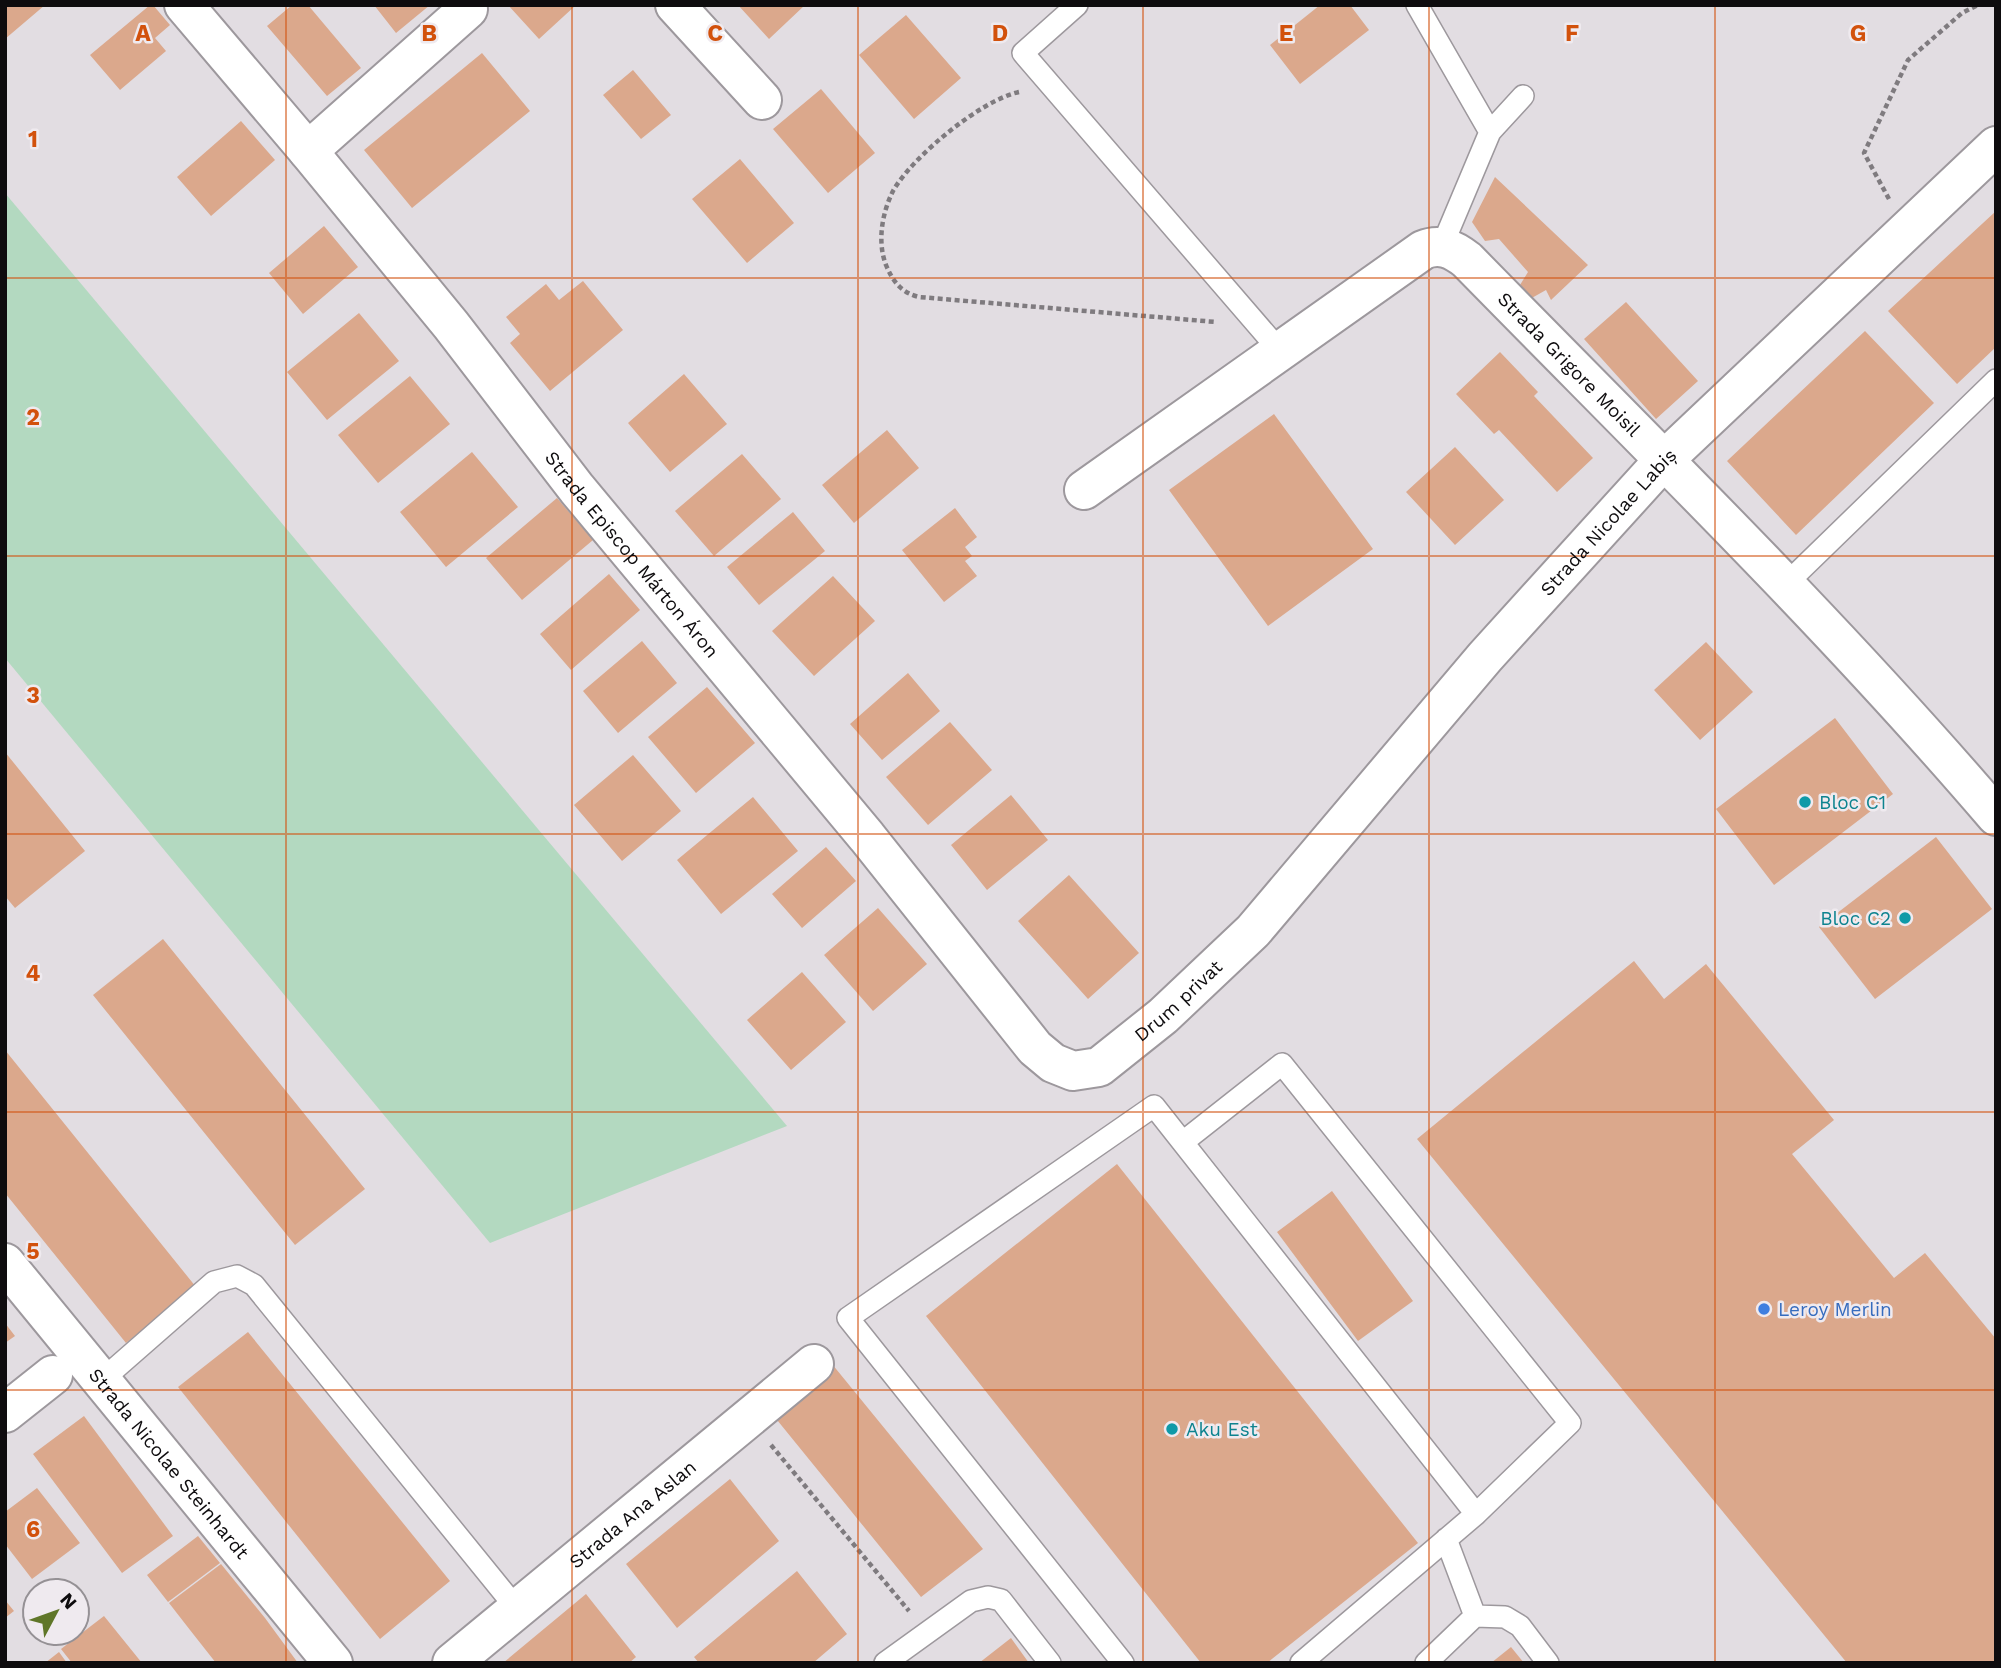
<svg xmlns="http://www.w3.org/2000/svg" width="2001" height="1668" viewBox="0 0 2001 1668" font-family="'Work Sans',sans-serif">
	<rect width="100%" height="100%" fill="#e2dde2"/>
	<path fill="#b3d9c0" d="M5,193l782,933 -297,117 -485,-585z"/>
	<path fill="#dba88c" d="M5,5h40l-40,34z
		M150,5h3l17,20 -15,13 11,13 -46,39 -30,-35z
		M292,5h16l53,63 -34,28 -60,-70z
		M374,5h56l-34,28z
		M508,5h68l-37,34z
		M738,5h67l-36,34z
		M1320,5h30l19,25 -69,54 -30,-39z
		M906,15l55,63 -47,41 -55,-64z
		M482,53l48,58 -118,97 -48,-58z
		M633,70l38,45 -30,24 -38,-44z
		M821,89l54,64 -47,40 -55,-64z
		M241,121l34,39 -64,56 -34,-39z
		M740,159l54,64 -47,40 -55,-64z
		M1495,177l93,88 -37,35 -5,-10 -16,9 -10,-14 8,-13 -29,-33 -14,2 -13,-19z
		M1996,211v136l-39,37 -69,-73z
		M324,226l34,41 -55,47 -34,-41z
		M583,281l40,49 -73,61 -40,-48 10,-9 -14,-17 40,-33 13,16z
		M1626,302l72,79 -42,38 -72,-80z
		M359,313l40,48 -72,59 -40,-48z
		M1865,331l69,72 -138,132 -69,-74z
		M1500,352l38,40 -4,4 59,62 -36,34 -58,-62 -5,4 -38,-40z
		M684,374l43,50 -57,48 -42,-49z
		M410,376l40,48 -72,59 -40,-48z
		M1274,414l99,135 -105,77 -99,-136z
		M887,430l32,38 -65,55 -32,-38z
		M1455,447l49,53 -49,45 -49,-53z
		M472,452l46,55 -72,60 -46,-55z
		M742,454l39,45 -67,57 -39,-45z
		M557,498l36,42 -71,60 -36,-42z
		M955,508l22,29 -12,10 7,9 -7,5 12,15 -33,26 -42,-52z
		M793,512l32,39 -66,54 -32,-38z
		M609,574l31,36 -69,60 -31,-36z
		M833,576l42,45 -61,55 -42,-45z
		M642,641l35,42 -59,50 -35,-42z
		M1706,642l47,50 -53,48 -46,-50z
		M908,673l32,38 -58,49 -32,-36z
		M707,687l48,56 -59,50 -48,-56z
		M1835,718l58,76 -119,91 -58,-76z
		M950,722l42,48 -64,55 -42,-48z
		M5,752l80,99 -70,57 -10,-12z
		M633,755l48,56 -59,50 -48,-56z
		M1011,795l37,45 -61,50 -36,-45z
		M753,797l45,54 -77,63 -44,-54z
		M1936,837l56,72 -117,90 -56,-72z
		M826,847l30,34 -54,47 -30,-34z
		M1069,875l70,78 -51,46 -70,-78z
		M878,908l49,56 -54,47 -49,-56z
		M163,939l202,250 -70,56 -202,-250z
		M1634,961l30,38 42,-35 128,156 -42,34 102,124 31,-25 71,86v324h-149l-430,-524z
		M802,972l44,50 -55,48 -44,-50z
		M5,1050l191,237 -70,56 -121,-150z
		M1117,1164l301,379 -151,120h-66l-275,-347z
		M1332,1191l81,110 -55,40 -81,-109z
		M5,1323l10,13 -10,7z
		M248,1332l202,249 -70,58 -202,-252z
		M832,1364l151,185 -62,48 -148,-182z
		M84,1416l89,120 -51,37 -89,-119z
		M730,1479l49,62 -102,87 -51,-64z
		M37,1488l43,55 -48,36 -27,-35v-32z
		M198,1536l22,27 -52,39 -21,-27z
		M221,1564l44,54 33,45h-82l-26,-33 -21,-27z
		M797,1571l50,63 -34,29h-114l-5,-6z
		M586,1594l50,63 -7,6h-126z
		M5,1600l9,11 -9,7z
		M104,1616l38,47h-70l-11,-14z
		M1011,1638l18,25h-50z
		M1511,1647l13,16h-33z
		M59,1652l8,11h-22z"/>
	<g fill="none" stroke-linecap="round" stroke-linejoin="round">
		<g stroke="#9d989d" stroke-width="24">
			<path id="lane" d="M1077,5l-54,48 257,298
				M1417,5l73,127
				M1442,246l48,-114 33,-36
				M1785,585l211,-205
				M1183,1142l99,-78 288,359 -94,91
				M102,1380l112,-98 23,-6 17,9 263,324
				M1446,1539l29,77
				M885,1663l86,-62 17,-4 13,3 49,63
				M1123,1663l-275,-345 306,-212 322,408 -175,149
				M1426,1663l49,-47 30,1 15,9 28,37"/>
		</g>
		<g stroke="#9d989d" stroke-width="42">
			<g id="street">
				<path id="s1" d="M184,5l124,146 143,174 126,164 290,348 168,211 18,15 20,8 26,-4 64,-51 90,-85 232,-274 178,-196 333,-315"/>
				<path d="M675,5l87,95"/>
				<path d="M308,151l160,-142"/>
				<path id="s2" d="M1084,490l339,-240c17,-7 30,-1 44,10 179,183 363,362 529,556"/>
				<path id="s3" d="M5,1263l328,400"/>
				<path d="M5,1413l48,-38"/>
				<path id="s4" d="M452,1663l362,-299"/>
			</g>
		</g>
		<path stroke="#7f7b7f" stroke-width="4.5" stroke-dasharray="5 3.5" stroke-linecap="butt" d="M1019,92c-38,8 -107,65 -126,99 -11,22 -16,51 -7,74 7,17 16,28 33,32l297,25
			M1889,199l-25,-46 44,-93 54,-47 16,-8
			M771,1445l138,166"/>
		<use href="#lane" stroke="#fff" stroke-width="21"/>
		<use href="#street" stroke="#fff" stroke-width="38"/>
	</g>
	<path fill="none" stroke="#d2510c" stroke-width="2" stroke-opacity="0.55" d="M286,5v1658M572,5v1658M858,5v1658M1143,5v1658M1429,5v1658M1715,5v1658M5,278h1991M5,556h1991M5,834h1991M5,1112h1991M5,1390h1991"/>
	<g fill="#0f9aa8" stroke="#efeaef" stroke-width="2.5">
		<circle cx="1805" cy="802" r="7"/>
		<circle cx="1905" cy="918" r="7"/>
		<circle cx="1172" cy="1429" r="7"/>
	</g>
	<circle fill="#3f7fe0" stroke="#efeaef" stroke-width="2.5" cx="1764" cy="1309" r="7"/>
	<g text-anchor="middle" stroke-width="5" stroke-linejoin="round" paint-order="stroke">
		<g font-size="19" fill="#0e0c0e" stroke="#efeaef">
			<text dy="7" stroke="none"><textPath href="#s2" startOffset="609">Strada Grigore Moisil</textPath></text>
			<text dy="7" stroke="none"><textPath href="#s1" startOffset="2165">Strada Nicolae Labiș</textPath></text>
			<text dy="7" stroke="none"><textPath href="#s1" startOffset="709">Strada Episcop Márton Áron</textPath></text>
			<text dy="7" stroke="none"><textPath href="#s1" startOffset="1521">Drum privat</textPath></text>
			<text dy="7" stroke="none"><textPath href="#s3" startOffset="259">Strada Nicolae Steinhardt</textPath></text>
			<text dy="7" stroke="none"><textPath href="#s4" startOffset="234">Strada Ana Aslan</textPath></text>
		</g>
		<g font-size="19" fill="#0d838f" stroke="#efeaef" text-anchor="start">
			<text x="1819" y="809">Bloc C1</text>
			<text x="1891" y="925" text-anchor="end">Bloc C2</text>
			<text x="1186" y="1436">Aku Est</text>
		</g>
		<g font-size="19" fill="#366cbe" stroke="#efeaef" text-anchor="start">
			<text x="1778" y="1316">Leroy Merlin</text>
		</g>
	</g>
	<g font-size="23" text-anchor="middle" font-weight="bold" fill="#d2510c" stroke="#efeaef" stroke-width="5" stroke-linejoin="round" paint-order="stroke">
		<text x="143" y="41">A</text>
		<text x="429" y="41">B</text>
		<text x="715" y="41">C</text>
		<text x="1000" y="41">D</text>
		<text x="1286" y="41">E</text>
		<text x="1572" y="41">F</text>
		<text x="1858" y="41">G</text>
		<text x="33" y="147">1</text>
		<text x="33" y="425">2</text>
		<text x="33" y="703">3</text>
		<text x="33" y="981">4</text>
		<text x="33" y="1259">5</text>
		<text x="33" y="1537">6</text>
	</g>
	<rect width="2001" height="1668" fill="none" stroke="#0e0c0e" stroke-width="14"/>
	<g transform="translate(56 1612) rotate(49)"><circle r="33" fill="#efeaef" stroke="#959195" stroke-width="2"/>
	<path d="M0-5L12 26L0 18L-12 26Z" fill="#5f7628"/>
	<text y="-10" font-size="19" font-weight="bold" text-anchor="middle" fill="#0e0c0e">N</text>
	</g>
</svg>
